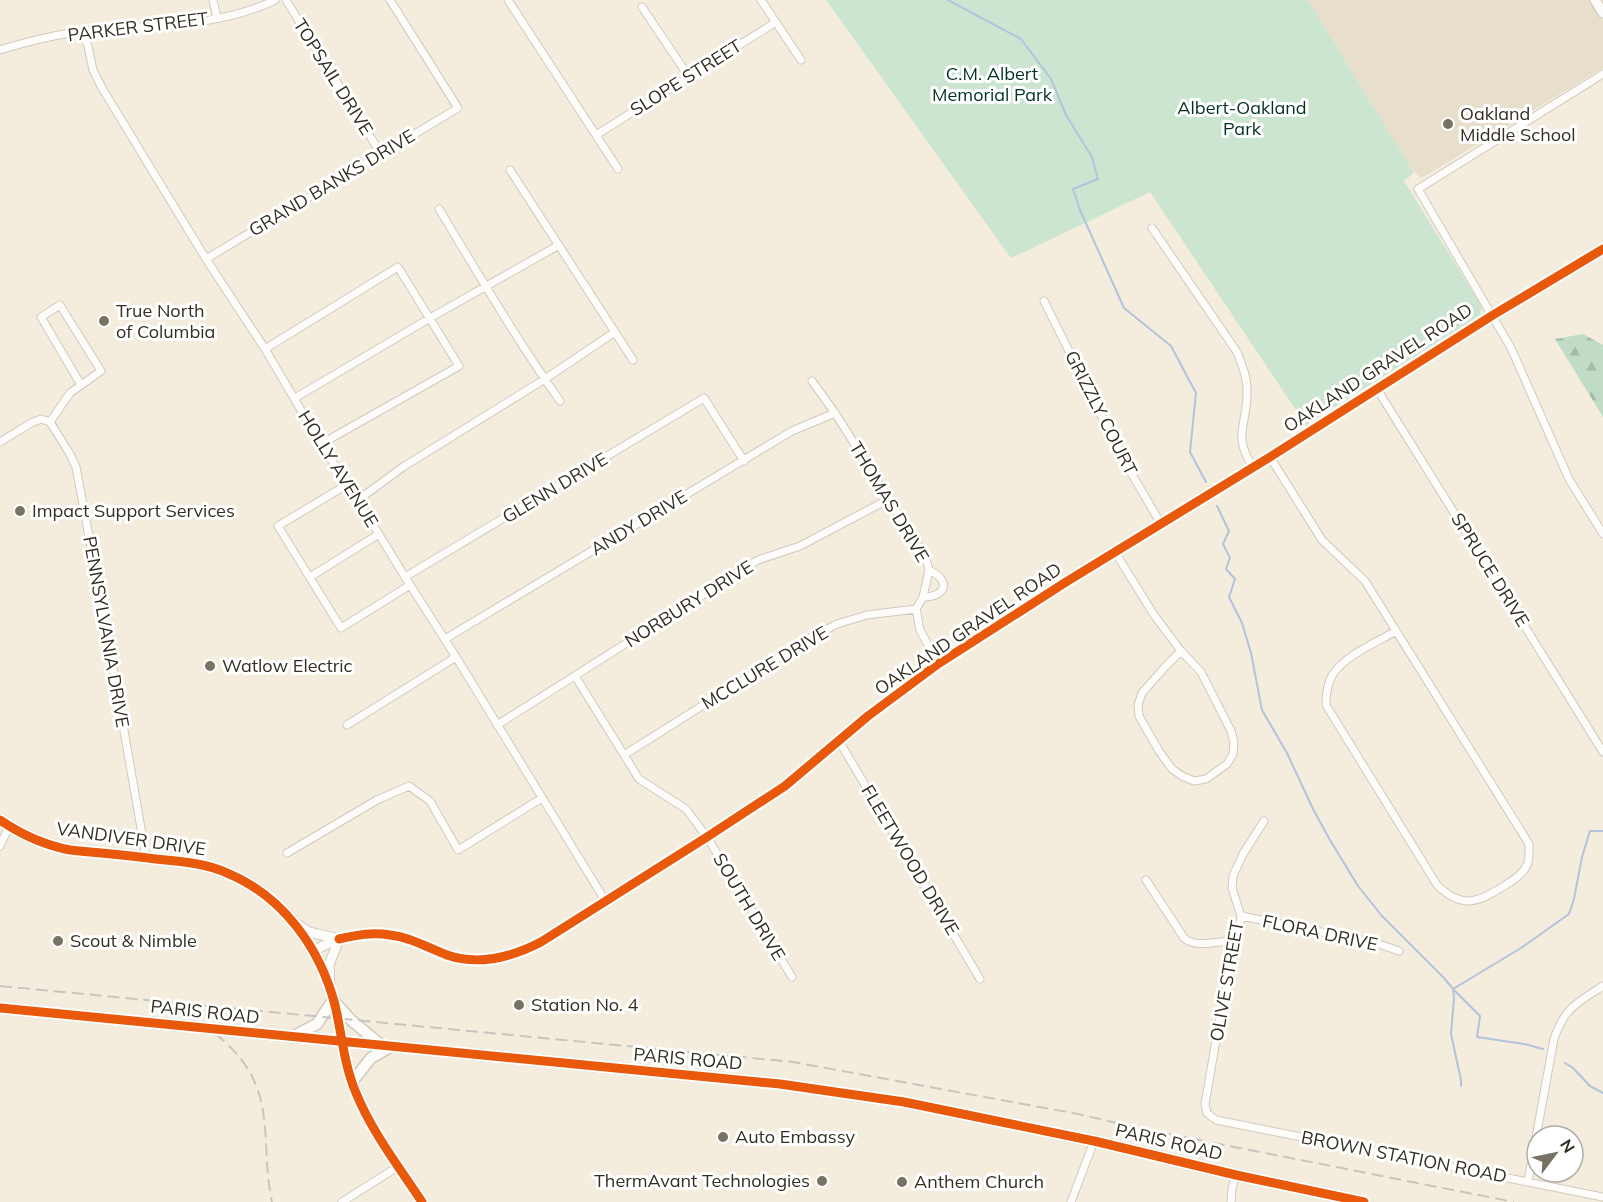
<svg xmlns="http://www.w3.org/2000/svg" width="1603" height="1202" viewBox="0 0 1603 1202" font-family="Mulish,sans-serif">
	<defs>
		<pattern id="forest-firs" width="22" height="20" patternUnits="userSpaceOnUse" patternTransform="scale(1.5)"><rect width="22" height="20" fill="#c0dbc6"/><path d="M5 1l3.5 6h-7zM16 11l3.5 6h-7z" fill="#a6bcaa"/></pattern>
	</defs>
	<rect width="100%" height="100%" fill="#f4eddd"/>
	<path fill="#e7dfcc" d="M1308,0h282l13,21v47l-178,108 -5,2 -11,-13z"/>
	<path fill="url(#forest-firs)" d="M1583,334l20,11v72l-48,-78z"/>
	<path fill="#cce5d1" d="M826,0h482l106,173 -10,8 78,126 -2,8 -174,110 -156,-233 -139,66z"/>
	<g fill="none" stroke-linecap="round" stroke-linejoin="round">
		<path stroke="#b3c3dc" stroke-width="2" d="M948,0l73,39 30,40 15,36 26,42 6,22 -25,10 7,21 44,98 47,38 25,47 -6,59 16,30
			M1217,506l12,25 -6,13 7,14 -4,11 9,10 -6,18 13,26 9,30 11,57 25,43 26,56 17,31 28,46 24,30 62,62 9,11 1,9 -3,36 10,46v6
			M1543,1049l-19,-5 -47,-7 3,-21 -27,-27 68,-41 48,-34 5,-15 8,-42 8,-26h13
			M1565,1063l8,5 17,18 13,7"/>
		<g stroke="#d0cabe" stroke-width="9">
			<path id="minor" d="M213,0l4,18
				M286,0l95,154
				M508,0l110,169
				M761,0l40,60
				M642,7l47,70
				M82,32l6,14 5,24 9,18 104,171 59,90 56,95 37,56 47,77 51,80 150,245
				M0,50c26,-8 58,-16 85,-19 62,-6 133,-3 190,-31
				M1603,74l-185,115 93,159 58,131 34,55
				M596,135l180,-113
				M510,170l123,190
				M439,209c39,64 77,130 121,192
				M1152,228l85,124c5,13 11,27 10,41 0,33 -15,42 6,74
				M206,259l252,-151 -68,-108
				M1044,301l79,158 38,65
				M265,349l133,-82 61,99 -138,78
				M812,381l23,32 90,143 4,14 -6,27 -7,12 4,21 18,34
				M1377,389l226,363
				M295,398l135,-80 129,-73
				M50,422l20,-29 31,-22 -41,-66 -19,12 40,68
				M0,442l31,-19 10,-4 9,3 20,32 6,13 31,166 39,224
				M1270,457l52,83 43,41 164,263c0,7 1,18 -3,23 -5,9 -14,14 -22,19 -27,17 -42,23 -67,-1l-111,-180c0,-11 1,-22 7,-31 13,-19 44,-32 63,-43
				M348,484l-70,42 63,102 69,-43
				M358,500l45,-33 142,-88 70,-47
				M1115,552l39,63 27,36 20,21 30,59 3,11 -1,12 -6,10 -21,15 -12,2 -12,-5 -10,-7 -13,-18 -20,-35 -1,-11 4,-12 23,-26 16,-16
				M310,577l69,-43
				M405,577l299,-179 40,63
				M923,597c24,0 28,-17 6,-27
				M445,639l347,-208 43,-18
				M575,676l64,103 47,30 21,28 85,140
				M347,725l109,-68
				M497,725l261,-165 42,-14 89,-47
				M839,741l141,238
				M624,755l186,-117 27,-14 30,-9 49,-6
				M1264,821l-21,33 -10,22 -1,12 9,28 -4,25 -17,76 -15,87 2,9 9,7 387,77
				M0,846l9,-20
				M287,853l90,-53 32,-14 21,15 28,49 84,-52
				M1146,880l38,58c12,11 36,2 53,3
				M1241,916l135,27 23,8
				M1528,1181l26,-142c11,-32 23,-36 49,-53
				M342,1202l57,-36
				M1071,1202l23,-61
				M1231,1202l1,-14 4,-13"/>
		</g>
		<g stroke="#d0cabe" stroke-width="11">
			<path id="tertiary" d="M1595,0l8,13
				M297,924l12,8 30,7
				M313,951c8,-4 17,-9 25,-12 26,-9 56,-6 81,4 15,6 31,15 47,16 28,3 51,-4 75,-17l166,-105 78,-51 83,-70 70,-52 128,-82 204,-125 223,-142 110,-66
				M330,985l-1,-20 10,-26"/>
		</g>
		<g stroke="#d0cabe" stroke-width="13">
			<path id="secondary" d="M0,820c22,15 44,25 70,30 32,3 63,6 95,10 21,2 43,4 62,13 56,23 93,75 108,132 7,30 9,60 21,88 16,39 43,74 66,109
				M0,1008l780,76 124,18 190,39 142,34 128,27
				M292,1037l25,-13 16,-24 18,20 30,25
				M352,1082l19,-24 19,-11"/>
		</g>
		<use href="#minor" stroke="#fdfcfa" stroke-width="7"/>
		<use href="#tertiary" stroke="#fdfcfa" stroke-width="9"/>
		<use href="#secondary" stroke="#fdfcfa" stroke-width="10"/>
		<path stroke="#c7c5c0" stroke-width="2" stroke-dasharray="12 6" stroke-linecap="butt" d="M0,986l793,76 285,52 65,15 371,73
			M168,1008c23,7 41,19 58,35 53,49 33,98 46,159"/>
		<g stroke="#fff" stroke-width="13">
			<path id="cycleway" d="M0,820c22,15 44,25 70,30 32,3 63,6 95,10 21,2 43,4 62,13 56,23 93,75 108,132 7,30 9,60 21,88 16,39 43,74 66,109
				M339,939c17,-4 33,-7 51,-4 20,2 38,13 57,20 32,11 65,2 94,-13l166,-105 78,-51 83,-70 70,-52 128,-82 204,-125 223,-142 110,-66
				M0,1008l780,76 124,18 190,39 142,34 128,27"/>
		</g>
		<use href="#cycleway" stroke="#e8590c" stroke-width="9"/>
	</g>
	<g fill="#777264" stroke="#fff" stroke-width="2">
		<circle cx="1448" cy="124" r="6"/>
		<circle cx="104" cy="321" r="6"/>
		<circle cx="20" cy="511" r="6"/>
		<circle cx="210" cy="666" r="6"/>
		<circle cx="58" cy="941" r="6"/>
		<circle cx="519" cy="1005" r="6"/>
		<circle cx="723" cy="1137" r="6"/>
		<circle cx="822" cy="1181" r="6"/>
		<circle cx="902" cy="1182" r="6"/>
	</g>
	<g text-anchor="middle" stroke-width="6" stroke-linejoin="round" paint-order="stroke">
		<g font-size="18" fill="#342f23" stroke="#fff">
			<text transform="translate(138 27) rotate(-7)" y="6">PARKER STREET</text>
			<text transform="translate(333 77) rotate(58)" y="6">TOPSAIL DRIVE</text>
			<text transform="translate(686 78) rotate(-32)" y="6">SLOPE STREET</text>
			<text transform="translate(332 183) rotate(-31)" y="6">GRAND BANKS DRIVE</text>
			<text transform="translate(1378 368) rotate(-33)" y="6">OAKLAND GRAVEL ROAD</text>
			<text transform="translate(1101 413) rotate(63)" y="6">GRIZZLY COURT</text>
			<text transform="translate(338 469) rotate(58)" y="6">HOLLY AVENUE</text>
			<text transform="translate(555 488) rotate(-31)" y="6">GLENN DRIVE</text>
			<text transform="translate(889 502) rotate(59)" y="6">THOMAS DRIVE</text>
			<text transform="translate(639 523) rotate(-31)" y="6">ANDY DRIVE</text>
			<text transform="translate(1490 570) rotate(58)" y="6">SPRUCE DRIVE</text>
			<text transform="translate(689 604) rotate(-32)" y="6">NORBURY DRIVE</text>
			<text transform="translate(968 629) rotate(-34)" y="6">OAKLAND GRAVEL ROAD</text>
			<text transform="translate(106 632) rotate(80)" y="6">PENNSYLVANIA DRIVE</text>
			<text transform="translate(765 668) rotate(-31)" y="6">MCCLURE DRIVE</text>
			<text transform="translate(131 839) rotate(8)" y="6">VANDIVER DRIVE</text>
			<text transform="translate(910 860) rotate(59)" y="6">FLEETWOOD DRIVE</text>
			<text transform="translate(749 907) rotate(59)" y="6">SOUTH DRIVE</text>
			<text transform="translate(1320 933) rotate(12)" y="6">FLORA DRIVE</text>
			<text transform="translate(1227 981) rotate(-80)" y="6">OLIVE STREET</text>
			<text transform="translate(205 1012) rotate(6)" y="6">PARIS ROAD</text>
			<text transform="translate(688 1059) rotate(5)" y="6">PARIS ROAD</text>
			<text transform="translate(1169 1142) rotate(13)" y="6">PARIS ROAD</text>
			<text transform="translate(1404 1157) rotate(11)" y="6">BROWN STATION ROAD</text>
		</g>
		<g font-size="18" fill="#023222" stroke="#fff">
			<text x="992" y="80">C.M. Albert<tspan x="992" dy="21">Memorial Park</tspan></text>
			<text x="1242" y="114">Albert-Oakland<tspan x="1242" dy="21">Park</tspan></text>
		</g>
		<g font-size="18" fill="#342f23" stroke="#fff" text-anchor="start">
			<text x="1460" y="120">Oakland<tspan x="1460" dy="21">Middle School</tspan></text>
			<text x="116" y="317">True North<tspan x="116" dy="21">of Columbia</tspan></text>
			<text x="32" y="517">Impact Support Services</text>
			<text x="222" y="672">Watlow Electric</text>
			<text x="70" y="947">Scout &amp; Nimble</text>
			<text x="531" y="1011">Station No. 4</text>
			<text x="735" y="1143">Auto Embassy</text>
			<text x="810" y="1187" text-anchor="end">ThermAvant Technologies</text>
			<text x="914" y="1188">Anthem Church</text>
		</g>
	</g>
	<g transform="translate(1555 1154) rotate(58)"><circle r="28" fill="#ffffff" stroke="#aeaca7" stroke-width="1.5"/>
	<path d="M0-4.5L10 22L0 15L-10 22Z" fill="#777264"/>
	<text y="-9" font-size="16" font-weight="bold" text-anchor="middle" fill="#342f23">N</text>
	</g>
</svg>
